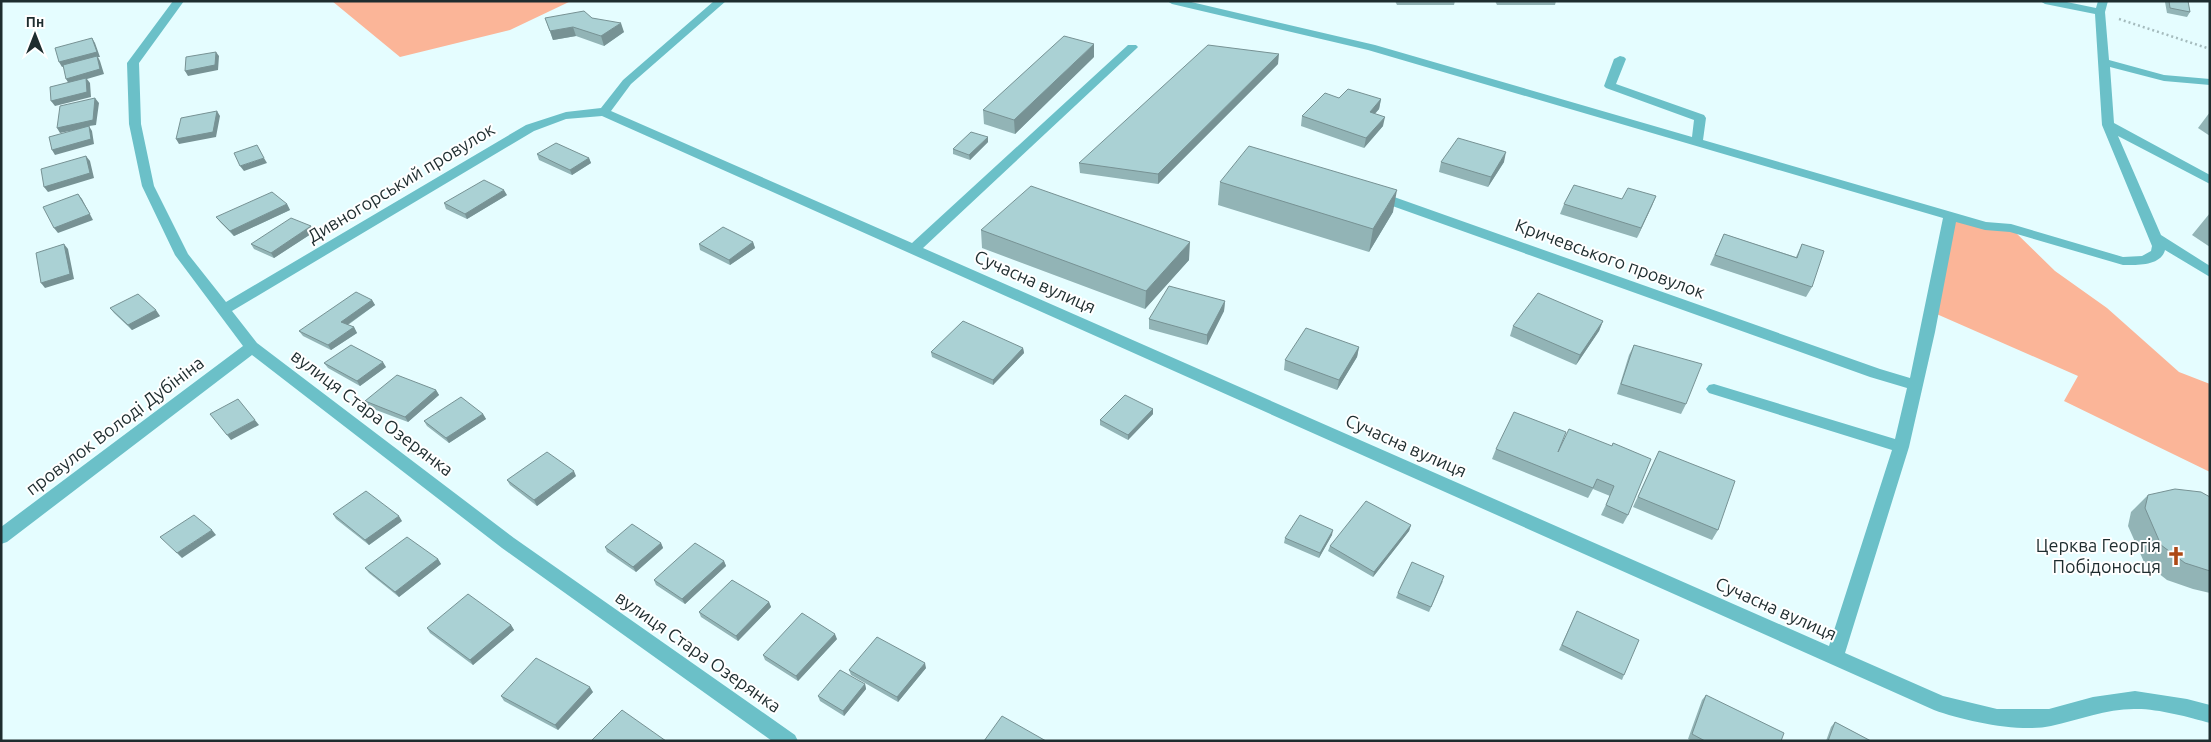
<svg xmlns="http://www.w3.org/2000/svg" width="2211" height="742" viewBox="0 0 2211 742" font-family="Ubuntu,sans-serif">
	<rect width="100%" height="100%" fill="#e5fdff"/>
	<path fill="#fbb598" d="M332,1h239l-61,29 -110,27z
		M1950,216l61,12 44,43 52,37 72,64 31,12v88l-146,-71 14,-25 -146,-64z"/>
	<g fill="none" stroke-linecap="round" stroke-linejoin="round">
		<path stroke="#a5bbbd" stroke-width="2.5" stroke-dasharray="2 3" stroke-linecap="butt" d="M2119,19l91,30"/>
		<path fill="#6bc0c8" fill-rule="evenodd" d="M173,1h11l-45,62 2,61 13,62 34,68 38,48 300,-177 40,-13 35,-4 22,-28 91,-79h12l-95,83 -20,27 301,132 216,-198h8l2,2 -2,2 -213,199 906,398 63,-196 -183,-57 -3,-4 3,-4 5,-1 181,55 12,-51 -37,-11 -500,-179 -1,-3 1,-3h10l500,177 30,9 33,-160 -575,-168 -196,-46 -5,-3h20l188,44 317,92 2,-17 -88,-32 -2,-2 10,-27 6,-3 4,1 2,2 -10,25 88,31 2,3 -3,22 283,82 25,2 112,33 19,-1 9,-5 1,-5 -50,-121 -7,-111 -50,-10 -5,-3h22l34,7 2,-7h10l-3,11 4,48 55,15 46,4v6l-46,-4 -54,-14 4,56 96,52v9l-92,-48 43,99 49,31v11l-45,-27c-4,16 -28,15 -42,15l-113,-33 -25,-2 -29,-8 -21,110 -26,115 -64,206 98,43 54,13h52l44,-12 42,-6 52,8 23,6v18c-21,-6 -55,-15 -76,-14 -28,0 -55,11 -83,17 -31,7 -87,-5 -117,-16l-1332,-594 -36,3 -32,12 -302,180 25,32 257,195 281,197 3,6h-26l-270,-193 -250,-193 -245,187 -6,2v-17l242,-181 -68,-91 -33,-69 -13,-62 -2,-61z"/>
	</g>
	<path fill="#92b4b6" d="M1395,1h60l-1,4h-57z
		M1495,1h61l-1,4h-58z
		M2166,1h22l2,11 -3,5 -20,-4 -2,-11z
		M545,18h47l32,14 -20,14 -28,-10 -23,4z
		M1094,57l-79,77 -31,-10 -1,-14z
		M1278,64l-120,120 -78,-11 -1,-10z
		M1339,98l42,1 -2,10 -4,5 8,12 -19,22 -63,-22 1,-10z
		M2210,112v24l-12,-8z
		M988,142l-18,18 -17,-6v-5z
		M537,154l52,4 2,5 -19,12 -33,-15z
		M1441,162h63l-16,25 -49,-15z
		M1220,182l173,30 -24,40 -151,-47z
		M507,195l-40,24 -21,-10 -2,-6z
		M1656,196l-19,42 -77,-24 4,-10z
		M287,204l3,6 -56,26 -14,-14 -4,-5z
		M2210,213v34l-18,-12z
		M981,230l208,30 -44,49 -163,-61z
		M314,232l-40,26 -20,-9 -3,-5z
		M1724,234l72,23 6,-13 10,43 -6,10 -96,-32z
		M753,242l2,6 -25,17 -30,-15 -1,-6z
		M372,300l3,5 -27,20 6,2 3,6 -26,17 -28,-14 -4,-5z
		M1225,301l-1,10 -17,34 -58,-16v-10z
		M110,308l50,8 -28,14 -18,-17z
		M1603,321l-4,10 -23,34 -66,-29 3,-10z
		M1634,345l52,59 -5,10 -64,-20 12,-39z
		M1359,347l-2,10 -20,33 -53,-20 1,-10z
		M1023,348l1,5 -31,32 -61,-28 -1,-5z
		M324,363l62,4 -26,19 -32,-18z
		M436,390l3,5 -31,27 -40,-15 -3,-6z
		M483,414l3,5 -37,24 -22,-17 -3,-5z
		M1153,414l-25,26 -28,-15v-5z
		M1612,446l16,69 -5,9 -22,-9 9,-19 -17,-7 -5,9 -96,-39 4,-10 62,3z
		M1659,451l59,79 -6,10 -79,-33z
		M576,476l-39,30 -27,-21 -3,-5z
		M2148,495l62,2v96l-17,-4 -26,-9 -23,-18 -16,-36 3,-14z
		M333,514l69,7 -33,24 -33,-26z
		M1411,525l-2,6 -36,46 -45,-26 2,-5z
		M1332,535l-13,23 -35,-15 1,-5z
		M661,543l2,5 -27,24 -29,-20 -2,-5z
		M438,559l3,5 -42,33 -30,-24 -4,-5z
		M724,561l2,5 -41,38 -29,-19 -2,-5z
		M1443,581l-14,31 -33,-14 2,-5z
		M769,602l2,5 -33,34 -37,-24 -2,-5z
		M1577,611l47,64 -2,5 -63,-30z
		M511,625l3,5 -41,35 -43,-32 -3,-5z
		M837,639l-39,42 -33,-21 -2,-5z
		M926,668l-28,34 -47,-27 -2,-5z
		M865,684l1,5 -22,27 -24,-15 -2,-5z
		M593,692l-35,38 -54,-29 -3,-5z
		M1706,695l75,46h-89l-4,-2 14,-39z
		M1835,722l36,19h-45l5,-14z"/>
	<path fill="#779294" d="M621,23l3,9 -20,14 -3,-10z
		M573,27l3,9 -23,4 -3,-9z
		M92,38l3,5 5,14h-2l2,4 4,13 -17,5 3,4 1,14 -36,9 -4,-5 18,-17 -3,-5 32,-22 -36,10 -3,-5z
		M1094,44v13l-79,77 -1,-14z
		M216,52l3,4 -1,14 -30,6 -3,-5z
		M1279,54l-1,10 -120,120v-10z
		M95,98l4,5 -3,22 -7,1 3,5 2,13 -39,11 -3,-5 37,-23 -29,6 -3,-5z
		M1381,99l-2,10 -11,12 2,-9z
		M217,111l3,5 -4,21 -37,7 -3,-5z
		M1385,117l-2,9 -19,22 2,-10z
		M988,137v5l-18,18 -1,-5z
		M1506,152l-2,10 -16,25 3,-10z
		M86,156l4,5 4,17 -46,14 -4,-5z
		M264,158l3,5 -23,8 -4,-5z
		M589,158l2,5 -19,12 -2,-5z
		M504,190l3,5 -40,24 -2,-5z
		M1397,190l-4,22 -24,40 4,-23z
		M78,194l4,5 11,21 -35,13 -4,-5z
		M1656,196l-4,10 -15,32 4,-10z
		M287,204l3,6 -56,26 -4,-5z
		M311,226l3,6 -40,26 -3,-5z
		M753,242l2,6 -25,17 -1,-5z
		M1190,242l-1,18 -44,49 1,-18z
		M64,244l4,5 6,30 -29,9 -4,-5z
		M372,300l3,5 -31,22 -3,-5z
		M1225,301l-1,10 -17,34v-10z
		M156,310l4,6 -28,14 -4,-5z
		M1603,321l-4,10 -23,34 4,-10z
		M354,327l3,6 -26,17 -3,-5z
		M1359,347l-2,10 -20,33 2,-10z
		M1023,348l1,5 -31,32v-5z
		M383,362l3,5 -26,19 -3,-5z
		M436,390l3,5 -31,27 -3,-5z
		M1153,409v5l-25,26v-5z
		M483,414l3,5 -37,24 -3,-5z
		M255,420l4,5 -28,15 -4,-5z
		M574,471l2,5 -39,30 -3,-6z
		M399,516l3,5 -33,24 -4,-5z
		M1411,525l-2,6 -36,46 1,-5z
		M212,530l4,5 -34,23 -5,-5z
		M1333,530l-1,5 -13,23 1,-5z
		M661,543l2,5 -27,24 -3,-5z
		M438,559l3,5 -42,33 -4,-5z
		M724,561l2,5 -41,38 -3,-5z
		M769,602l2,5 -33,34 -2,-5z
		M511,625l3,5 -41,35 -3,-5z
		M835,634l2,5 -39,42 -2,-5z
		M925,663l1,5 -28,34 -1,-5z
		M865,684l1,5 -22,27 -1,-5z
		M590,687l3,5 -35,38 -3,-5z"/>
	<path fill="#aad1d4" stroke="#779294" d="M2169,1h19l2,11 -20,-4z
		M584,11l8,7 29,5 -20,13 -28,-9 -23,4 -5,-13z
		M1064,36l30,8 -80,76 -31,-10z
		M92,38l5,14 -38,10 -4,-14z
		M1208,45l71,9 -121,120 -79,-11z
		M216,52l-1,13 -30,6 1,-14z
		M97,56l3,13 -34,10 -3,-14z
		M86,78l1,14 -36,9 -1,-14z
		M1348,89l33,10 -11,13 15,5 -19,21 -64,-22 23,-23 14,5z
		M95,98l-2,22 -36,8 3,-22z
		M217,111l-4,21 -37,7 5,-21z
		M89,126l2,13 -39,11 -3,-13z
		M971,132l17,5 -19,18 -16,-6z
		M1458,138l48,14 -15,25 -50,-15z
		M556,143l33,15 -19,12 -33,-16z
		M257,145l7,13 -24,8 -6,-13z
		M1249,146l148,44 -24,39 -153,-47z
		M86,156l4,17 -46,14 -3,-18z
		M484,180l20,10 -39,24 -21,-11z
		M1574,185l48,14 6,-11 28,8 -15,32 -77,-24z
		M1031,186l159,56 -44,49 -165,-61z
		M272,192l15,12 -57,27 -14,-14z
		M78,194l12,20 -36,14 -11,-21z
		M291,218l20,8 -40,27 -20,-9z
		M723,227l30,15 -24,18 -30,-16z
		M1724,234l73,24 5,-14 22,7 -12,36 -97,-32z
		M64,244l6,30 -29,9 -5,-30z
		M1169,286l56,15 -18,34 -58,-16z
		M356,292l16,8 -31,22 13,5 -26,18 -29,-14z
		M1538,293l65,28 -23,34 -67,-29z
		M138,294l18,16 -28,15 -18,-17z
		M963,321l60,27 -30,32 -62,-28z
		M1306,328l53,19 -20,33 -54,-20z
		M351,345l32,17 -26,19 -33,-18z
		M1634,345l68,19 -16,40 -65,-20z
		M397,375l39,15 -31,27 -40,-16z
		M1125,395l28,14 -25,26 -28,-15z
		M461,397l22,17 -37,24 -22,-17z
		M238,399l17,21 -28,15 -17,-21z
		M1514,412l52,20 -8,20 11,-23 43,17 1,-3 38,16 -23,56 -22,-10 8,-19 -17,-7 -4,9 -97,-39z
		M1659,451l76,30 -17,49 -80,-33z
		M547,452l27,19 -40,29 -27,-20z
		M2175,489l26,3 9,5v74l-25,-8 -24,-18 -16,-37 3,-13z
		M366,491l33,25 -34,24 -32,-26z
		M1366,501l45,24 -37,47 -44,-26z
		M194,515l18,15 -35,23 -17,-16z
		M1300,515l33,15 -13,23 -35,-15z
		M632,524l29,19 -28,24 -28,-20z
		M407,537l31,22 -43,33 -30,-24z
		M695,543l29,18 -42,38 -28,-19z
		M1412,562l32,14 -13,31 -33,-14z
		M732,580l37,22 -33,34 -37,-24z
		M468,594l43,31 -41,35 -43,-32z
		M1577,611l62,29 -15,35 -62,-30z
		M802,613l33,21 -39,42 -33,-21z
		M877,637l48,26 -28,34 -48,-27z
		M536,658l54,29 -35,38 -54,-29z
		M840,670l25,14 -22,27 -25,-15z
		M1706,695l78,38 -3,8h-76l-13,-7z
		M622,710l44,31h-75z
		M1002,716l44,25h-62z
		M1835,722l36,19h-43z"/>
	<defs>
		<g id="church-bare" transform="scale(1.5)"><path d="M-1.2-6h2.4v3.5h3.3v2.4h-3.3V6h-2.4V-.1h-3.3v-2.4h3.3Z" fill="#ad4916" stroke="#fff" stroke-width="2.5" paint-order="stroke"/></g>
	</defs>
	<g fill-rule="evenodd">
		<use href="#church-bare" x="2176" y="556"/>
	</g>
	<g text-anchor="middle" stroke-width="4" stroke-linejoin="round" paint-order="stroke">
		<g font-size="18" fill="#1e2d2f" stroke="#fff">
			<text transform="translate(401 183) rotate(-31)" y="6">Дивногорський провулок</text>
			<text transform="translate(1610 259) rotate(20)" y="6">Кричевського провулок</text>
			<text transform="translate(1035 282) rotate(24)" y="6">Сучасна вулиця</text>
			<text transform="translate(372 413) rotate(37)" y="6">вулиця Стара Озерянка</text>
			<text transform="translate(115 426) rotate(-37)" y="6">провулок Володі Дубініна</text>
			<text transform="translate(1406 446) rotate(24)" y="6">Сучасна вулиця</text>
			<text transform="translate(1776 609) rotate(24)" y="6">Сучасна вулиця</text>
			<text transform="translate(698 652) rotate(35)" y="6">вулиця Стара Озерянка</text>
		</g>
		<g font-size="18" fill="#1e2d2f" stroke="#fff" text-anchor="end">
			<text x="2161" y="552">Церква Георгія<tspan x="2161" dy="21">Побідоносця</tspan></text>
		</g>
	</g>
	<rect width="2211" height="742" fill="none" stroke="#1e2d2f" stroke-width="5"/>
	<g transform="translate(35 35)" stroke="#ffffff" stroke-width="4" paint-order="stroke">
	<path d="M0-4L9 19L0 12L-9 19Z" fill="#1e2d2f"/>
	<text y="-8" font-size="14" font-weight="bold" text-anchor="middle" fill="#1e2d2f">Пн</text>
	</g>
</svg>
